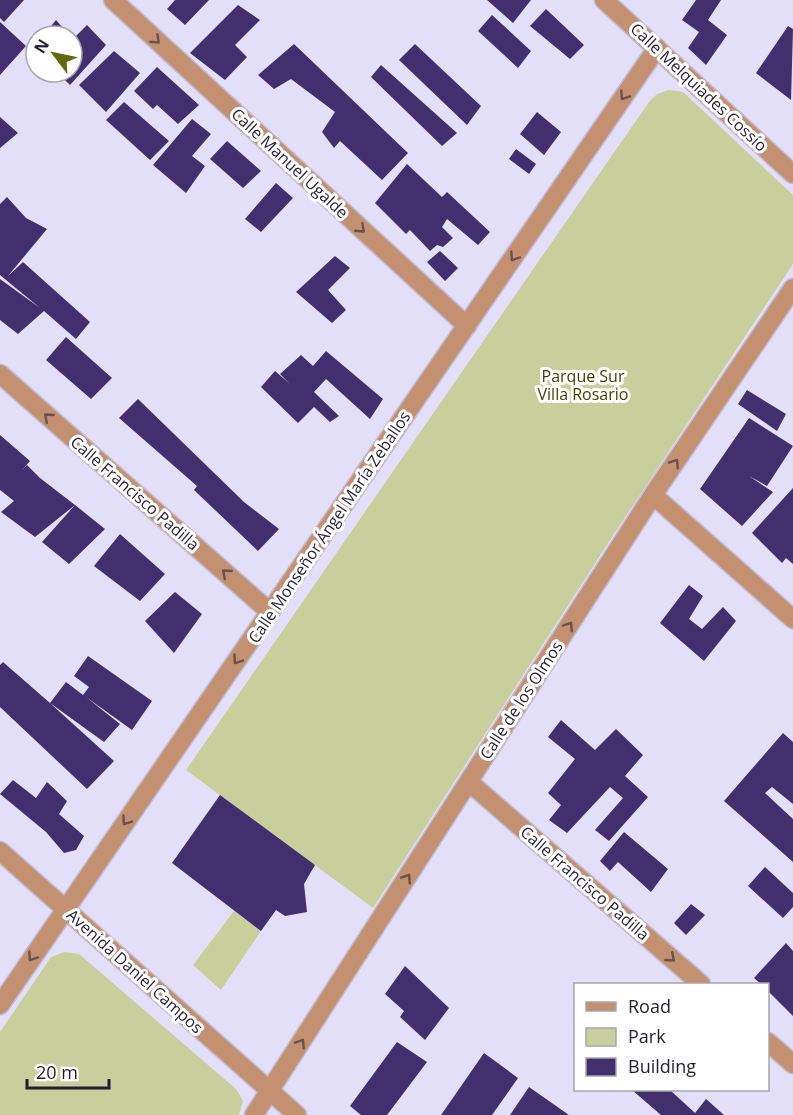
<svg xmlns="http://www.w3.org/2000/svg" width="793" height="1115" viewBox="0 0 793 1115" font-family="'Open Sans',sans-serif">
	<rect width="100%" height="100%" fill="#e4dff8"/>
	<path fill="#c8cf9d" d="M669,90l14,2 110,103v69l-179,270 -241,374 -187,-138 463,-668 8,-8z
		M234,911l27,20 -40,59 -28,-25z
		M64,952l15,2 157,135 7,12 -4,14h-239v-83l51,-75z"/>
	<path fill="#422f6e" d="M0,0h24l-20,22 -4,-4z
		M175,0h34l-24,25 -18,-16z
		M487,0h44l-18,23z
		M696,0h25l-13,20 19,15 -21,30 -18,-17 11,-16 -17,-12z
		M238,5l22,15 -25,25 12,12 -22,23 -35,-27z
		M546,9l38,36 -14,14 -40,-33z
		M492,15l39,36 -13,17 -40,-37z
		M56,20l14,16h-27z
		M0,22l26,24 -26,29z
		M87,25l19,20 -36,40 -13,-13h15v-32z
		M788,26l5,3 -2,71 -35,-27z
		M294,44l114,109 -26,27 -42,-39 -6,7 -12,-16 13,-20 -44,-33 -17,10 -16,-14z
		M415,44l66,62 -14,19 -68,-65z
		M114,51l26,22 -34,39 -27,-27z
		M381,65l76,68 -15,13 -71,-69z
		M157,67l42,38 -21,19 -21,-19 -4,4 -19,-18z
		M124,102l45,39 -19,19 -44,-40z
		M537,112l24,20 -17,23 -24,-21z
		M0,117l18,16 -18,15z
		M192,119l19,15 -19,22 13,10 -19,27 -33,-28z
		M227,141l34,30 -18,17 -33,-29z
		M516,149l20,15 -7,10 -20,-15z
		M407,164l35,33 5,-5 43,40 -12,13 -31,-26 -5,8 11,11 -10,9 -6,-2 -7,6 -20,-21 -4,4 -31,-31z
		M276,183l17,15 -32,34 -16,-13z
		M7,197l19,21 21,11 -39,47 15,-14 67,60 -14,17 -32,-28 -26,23 -18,-14v-41l40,29 -40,-33v-71z
		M440,251l18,17 -13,13 -18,-19z
		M335,256l15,12 -22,22 18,20 -14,13 -36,-31z
		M66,337l46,41 -21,21 -45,-39z
		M326,351l57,48 -13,20 -44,-40 -12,13 25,24 -9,6 -16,-15 -16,16 -37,-36 14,-16 15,13 -10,-10 21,-19 12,11z
		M747,390l39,24 -9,17 -39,-27z
		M138,399l106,103 35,27 -21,22 -64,-61 3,-4 -78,-68z
		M749,418l44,28 -26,40 -18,-10 24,16 -31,34 -42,-37z
		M0,435l30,26 -8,9 5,-5 13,13 35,27 30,24 -36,35 -27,-22 33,-37 -40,32 -34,-25 13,-11 -14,-11z
		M793,488v76l-7,-6 -4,5 -30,-30z
		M120,534l45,40 -25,27 -46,-35z
		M689,585l14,11 -14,23 13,10 21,-22 13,14 -32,40 -44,-38z
		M175,592l27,22 -28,39 -29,-32z
		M88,656l64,45 -20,29 -46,-33 34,27 -16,18 -54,-39 64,58 -27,28 -87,-82v-42l3,-3 47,41 16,-21 17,13 6,-8 -15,-11z
		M561,720l34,30 21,-21 27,26 -18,21 23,21 -39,44 -14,-11 28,-32 -13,-11 -43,46 -18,-13 12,-15 -13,-12 27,-34 -27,-22z
		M783,733l10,9v62l-21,-17 -7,6 28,26v43l-69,-61z
		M13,780l23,18 11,-16 20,19 -8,13 25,22 -8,14 -12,3 -18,-21 -46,-38z
		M220,795l95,70 -11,19 3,28 -22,4 -9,-6 -15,21 -89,-68z
		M624,832l44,37 -17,23 -33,-30 -8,9 -10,-10z
		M765,867l28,26v14l-10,11 -35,-32z
		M691,904l14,11 -19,20 -12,-12z
		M786,943l7,8v65l-25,-25v-7h-7l-7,-6z
		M405,966l44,42 -24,32 -25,-23 4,-6 -19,-17z
		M397,1042l30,20 -40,53h-26l-11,-9z
		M484,1053l34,25 -26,37h-51z
		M529,1087l40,28h-59z
		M632,1090h38l25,23 11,-14 18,16h-63z"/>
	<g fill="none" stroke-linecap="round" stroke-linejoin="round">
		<g stroke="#c1bcd5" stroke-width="21">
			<path id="street" d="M113,0l354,326
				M604,0l189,174
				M0,374l270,238
				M653,495l140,124
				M469,782l232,202
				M0,851l297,264
				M0,1005l657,-957
				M768,1042l25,22
				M254,1115l399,-620 140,-207"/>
		</g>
		<use href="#street" stroke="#c39172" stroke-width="18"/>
	</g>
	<defs><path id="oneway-chevron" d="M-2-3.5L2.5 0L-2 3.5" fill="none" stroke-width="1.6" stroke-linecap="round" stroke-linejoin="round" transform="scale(1.5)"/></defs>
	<g stroke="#6a514f">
		<use href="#oneway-chevron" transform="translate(156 40) rotate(43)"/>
		<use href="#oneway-chevron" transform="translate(624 96) rotate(124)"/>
		<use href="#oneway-chevron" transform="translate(361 229) rotate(43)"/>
		<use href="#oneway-chevron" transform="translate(514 257) rotate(124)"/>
		<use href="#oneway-chevron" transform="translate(48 417) rotate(-139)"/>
		<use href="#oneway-chevron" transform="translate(675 463) rotate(-56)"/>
		<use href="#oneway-chevron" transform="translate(226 573) rotate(-139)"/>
		<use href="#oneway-chevron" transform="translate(569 626) rotate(-57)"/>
		<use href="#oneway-chevron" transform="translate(237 660) rotate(125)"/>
		<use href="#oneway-chevron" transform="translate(126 821) rotate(125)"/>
		<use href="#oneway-chevron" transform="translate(407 878) rotate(-57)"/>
		<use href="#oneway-chevron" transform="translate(32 957) rotate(124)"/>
		<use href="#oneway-chevron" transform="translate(671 958) rotate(41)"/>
		<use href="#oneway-chevron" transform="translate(301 1043) rotate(-57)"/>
	</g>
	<g text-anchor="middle" stroke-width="6" stroke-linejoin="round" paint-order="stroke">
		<g font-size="16" fill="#221d33" stroke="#fff">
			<text transform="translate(699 87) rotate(43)" y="6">Calle Melquiades Cossío</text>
			<text transform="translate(290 163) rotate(43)" y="6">Calle Manuel Ugalde</text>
			<text transform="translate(135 493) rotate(41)" y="6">Calle Francisco Padilla</text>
			<text transform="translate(329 527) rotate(-56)" y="6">Calle Monseñor Ángel María Zeballos</text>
			<text transform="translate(521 700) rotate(-57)" y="6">Calle de los Olmos</text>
			<text transform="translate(585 883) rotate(41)" y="6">Calle Francisco Padilla</text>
			<text transform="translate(135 971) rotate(42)" y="6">Avenida Daniel Campos</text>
		</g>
		<g font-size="16" fill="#3d4100" stroke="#fff">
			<text x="583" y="382">Parque Sur<tspan x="583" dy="18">Villa Rosario</tspan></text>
		</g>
	</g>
	<rect x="574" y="983" width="195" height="108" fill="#ffffff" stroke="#a7a5ad" stroke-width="1.5"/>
	<rect x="586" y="1002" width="30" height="9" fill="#c39172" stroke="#a7a5ad" stroke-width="1.5"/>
	<text x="628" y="1013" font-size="18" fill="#221d33">Road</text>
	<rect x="586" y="1028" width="30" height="18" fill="#c8cf9d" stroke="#a7a5ad" stroke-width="1.5"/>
	<text x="628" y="1043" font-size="18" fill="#221d33">Park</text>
	<rect x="586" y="1058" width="30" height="18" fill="#422f6e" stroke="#a7a5ad" stroke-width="1.5"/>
	<text x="628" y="1073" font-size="18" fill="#221d33">Building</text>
	<g transform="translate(54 54) rotate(302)"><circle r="28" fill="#ffffff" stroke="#a7a5ad" stroke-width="1.5"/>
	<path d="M0-4.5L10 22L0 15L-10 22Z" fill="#62690a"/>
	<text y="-9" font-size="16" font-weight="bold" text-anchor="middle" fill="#221d33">N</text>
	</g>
	<path d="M27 1079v9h82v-9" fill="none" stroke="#221d33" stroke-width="3"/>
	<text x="36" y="1079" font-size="18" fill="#221d33" stroke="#ffffff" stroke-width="4.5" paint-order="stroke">20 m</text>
</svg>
